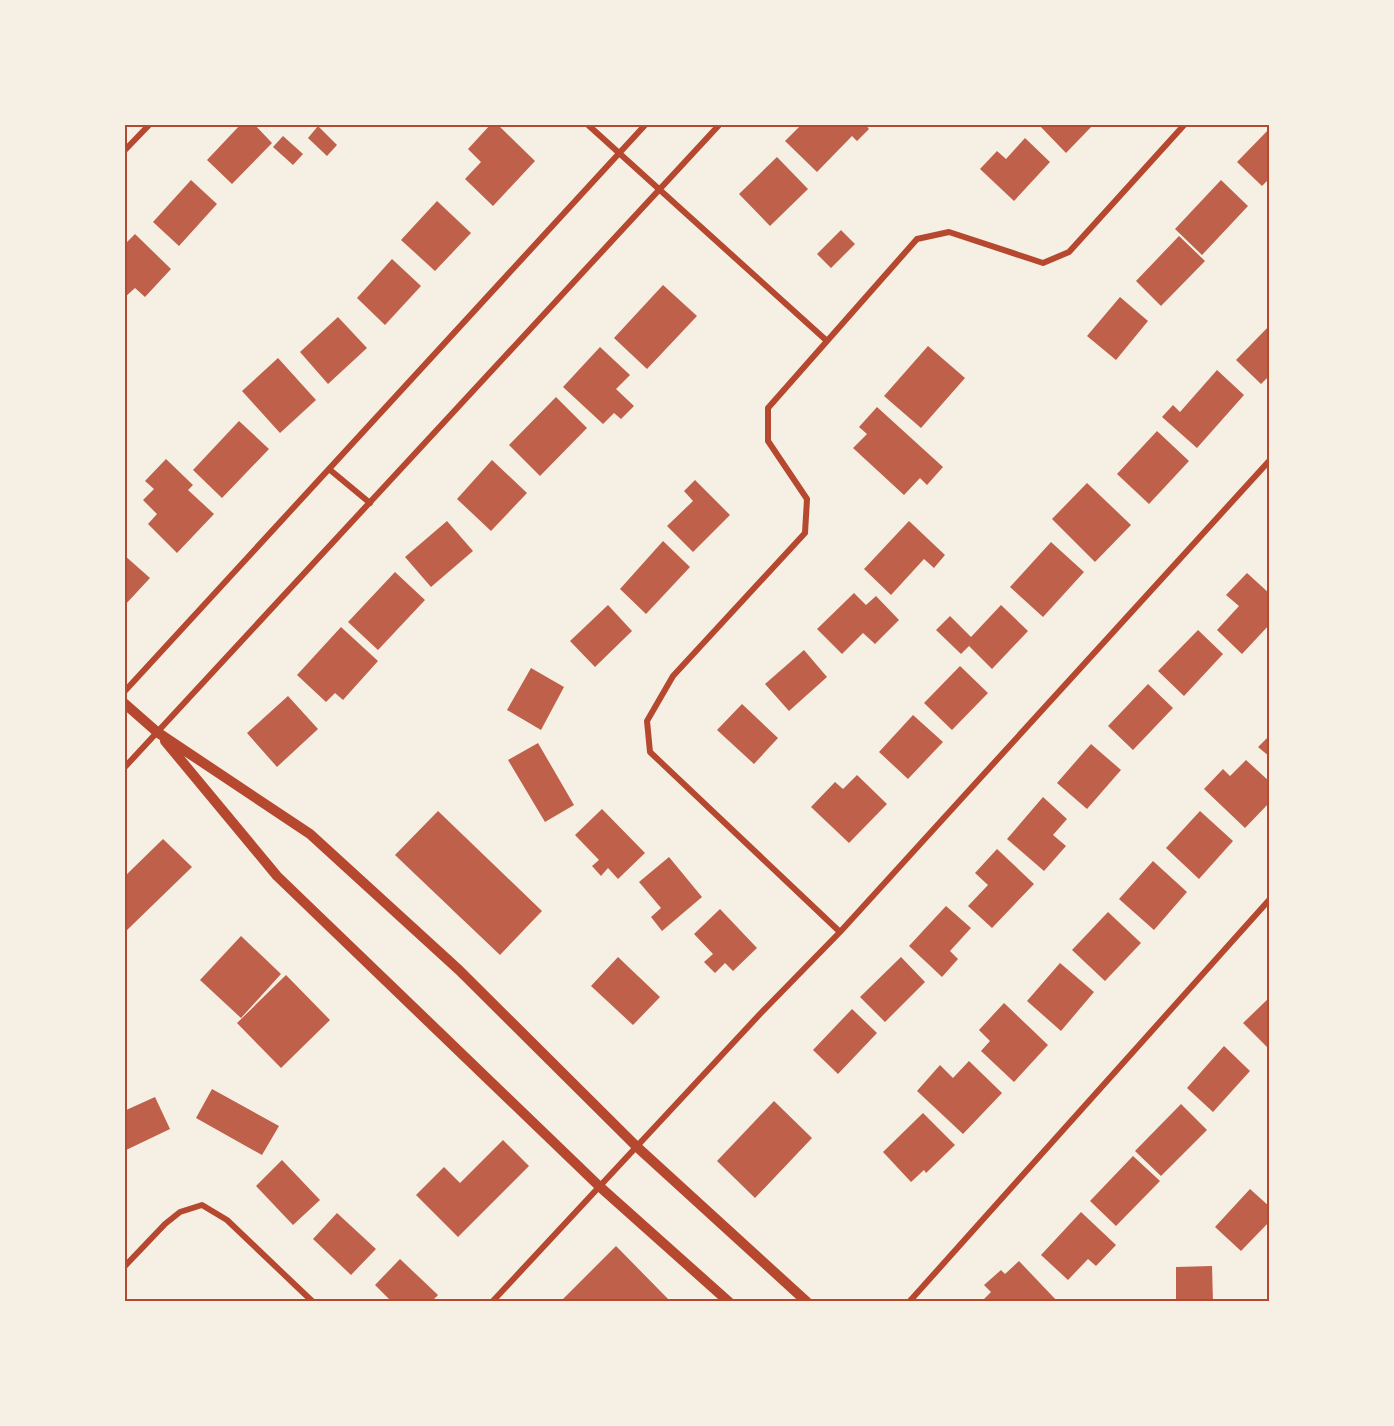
<svg xmlns="http://www.w3.org/2000/svg" width="1394" height="1426" viewBox="0 0 1394 1426" font-family="'Noto Sans',sans-serif">
	<rect width="100%" height="100%" fill="#f6efe4"/>
	<path fill="#bf614a" d="M241,124h13l18,19 -40,41 -25,-24z
		M491,124h6l38,37 -42,45 -28,-27 16,-17 -13,-13z
		M802,124h63l4,5 -12,12 -5,-5 -35,36 -32,-31z
		M1038,124h56l-28,29z
		M318,126l19,19 -10,11 -19,-18z
		M1270,128v50l-8,8 -25,-24z
		M283,136l20,18 -10,11 -20,-18z
		M1025,138l25,24 -36,39 -34,-32 17,-18 9,8z
		M777,157l31,32 -38,37 -31,-32z
		M191,180l26,24 -38,42 -26,-24z
		M1221,180l27,26 -46,49 -27,-26z
		M437,201l34,32 -36,38 -34,-31z
		M841,230l14,14 -24,24 -14,-14z
		M135,234l36,35 -26,28 -10,-9 -11,10v-53z
		M1179,236l26,25 -44,45 -25,-25z
		M392,259l29,27 -36,39 -28,-27z
		M663,285l34,31 -50,53 -33,-31z
		M1120,297l28,24 -32,39 -29,-24z
		M338,317l29,31 -39,36 -28,-32z
		M1270,325v50l-9,9 -25,-24z
		M928,346l37,32 -44,50 -37,-32z
		M600,347l30,28 -14,14 18,17 -13,13 -7,-6 -11,11 -40,-37z
		M278,358l38,42 -36,33 -38,-42z
		M1217,370l27,25 -47,53 -35,-31 11,-12 7,7z
		M556,397l31,31 -47,48 -31,-31z
		M877,407l66,60 -16,18 -7,-7 -16,17 -51,-47 14,-14 -8,-7z
		M239,421l30,28 -47,49 -29,-28z
		M1157,431l32,30 -40,43 -32,-30z
		M166,459l27,26 -5,5 26,24 -37,39 -29,-29 9,-10 -14,-14 11,-11 -9,-8z
		M492,460l35,33 -36,38 -34,-32z
		M695,480l35,35 -37,37 -26,-26 26,-25 -9,-10z
		M1087,483l44,42 -36,37 -43,-43z
		M447,521l26,30 -42,36 -26,-30z
		M909,521l36,34 -11,13 -10,-9 -33,36 -27,-26z
		M663,541l27,26 -44,47 -26,-25z
		M1051,542l33,30 -41,45 -33,-30z
		M124,555l26,23 -26,28z
		M395,572l30,28 -47,50 -30,-28z
		M1247,573l23,21v30l-28,30 -25,-24 22,-24 -13,-11z
		M854,593l12,12 10,-9 23,24 -24,24 -12,-11 -21,21 -25,-25z
		M608,605l24,26 -37,36 -25,-26z
		M1001,605l27,26 -36,38 -23,-23 -8,8 -25,-24 14,-14 21,21z
		M341,627l37,34 -35,39 -8,-7 -9,9 -29,-27z
		M1198,630l25,24 -39,42 -26,-25z
		M804,650l23,27 -38,34 -24,-27z
		M960,666l28,27 -36,37 -28,-27z
		M531,668l33,19 -23,43 -34,-20z
		M1148,684l25,24 -40,42 -25,-24z
		M288,696l30,33 -41,38 -30,-34z
		M742,704l36,34 -24,26 -37,-34z
		M913,715l30,27 -35,37 -29,-27z
		M1270,735v22l-12,-10z
		M538,743l36,62 -29,17 -37,-62z
		M1091,744l30,26 -34,39 -30,-26z
		M1246,760l24,22v20l-25,26 -41,-39 19,-20 7,7z
		M857,775l30,29 -38,39 -38,-36 24,-25 8,7z
		M1043,797l24,22 -14,16 13,11 -22,25 -37,-32z
		M602,809l43,44 -27,26 -10,-11 -7,8 -9,-10 7,-6 -24,-25z
		M438,811l104,100 -42,44 -105,-100z
		M1200,811l33,30 -34,38 -33,-31z
		M163,839l29,28 -68,66v-56z
		M997,849l37,35 -42,44 -24,-22 20,-21 -13,-12z
		M669,857l33,40 -40,34 -11,-14 10,-9 -22,-26z
		M1153,861l34,31 -33,38 -35,-31z
		M946,906l25,22 -21,23 8,8 -16,18 -33,-31z
		M720,909l37,39 -24,23 -8,-8 -10,10 -11,-11 9,-8 -19,-20z
		M1108,912l33,31 -36,38 -33,-31z
		M241,936l40,38 -40,44 -41,-38z
		M618,957l42,40 -27,28 -42,-39z
		M901,957l24,25 -40,40 -25,-25z
		M1060,963l34,29 -33,39 -34,-30z
		M286,975l44,45 -49,48 -44,-45z
		M1270,997v53l-27,-27z
		M1004,1003l44,42 -34,37 -33,-31 9,-10 -11,-11z
		M852,1009l25,24 -39,41 -25,-24z
		M1224,1046l26,25 -37,41 -26,-24z
		M969,1061l33,32 -39,41 -46,-43 23,-26 13,13z
		M212,1089l67,37 -17,29 -66,-37z
		M155,1097l15,32 -46,22v-40z
		M774,1101l38,37 -57,60 -38,-37z
		M1181,1104l26,26 -46,46 -26,-25z
		M923,1113l32,32 -29,28 -2,-3 -13,12 -28,-30z
		M503,1140l26,26 -71,71 -42,-42 28,-28 16,16z
		M1133,1156l27,25 -44,45 -26,-25z
		M282,1160l38,40 -27,25 -37,-39z
		M1250,1189l20,18v14l-29,30 -26,-24z
		M1081,1212l35,33 -20,21 -8,-7 -20,21 -27,-25z
		M337,1213l39,36 -25,26 -38,-36z
		M616,1246l55,56h-111z
		M400,1259l38,36 -7,7h-39l-17,-17z
		M1019,1261l39,41h-28l-2,-3 -3,3h-44l10,-10 -7,-7 17,-15 4,4z
		M1212,1266l1,36h-37v-35z"/>
	<g fill="none" stroke-linecap="round" stroke-linejoin="round">
		<path stroke="#b5482f" stroke-width="6" d="M587,124l240,217
			M124,151l26,-27
			M329,469l41,34
			M124,692l522,-568
			M124,768l596,-644
			M840,932l-190,-180 -3,-31 26,-45 132,-143 2,-34 -39,-58v-33l149,-169 32,-7 94,31 26,-11 116,-128
			M124,1267l41,-43 15,-12 22,-7 25,15 86,82
			M492,1302l268,-288 80,-82 430,-472
			M909,1302l361,-403"/>
		<path stroke="#b5482f" stroke-width="10" d="M124,703l33,29 153,102 149,136 177,176 171,156
			M165,741l112,135 322,310 130,116"/>
	</g>
	<rect width="1394" height="1426" fill="none" stroke="#f6efe4" stroke-width="252"/>
	<rect x="126" y="126" width="1142" height="1174" fill="none" stroke="#b5482f" stroke-width="2"/>
</svg>
